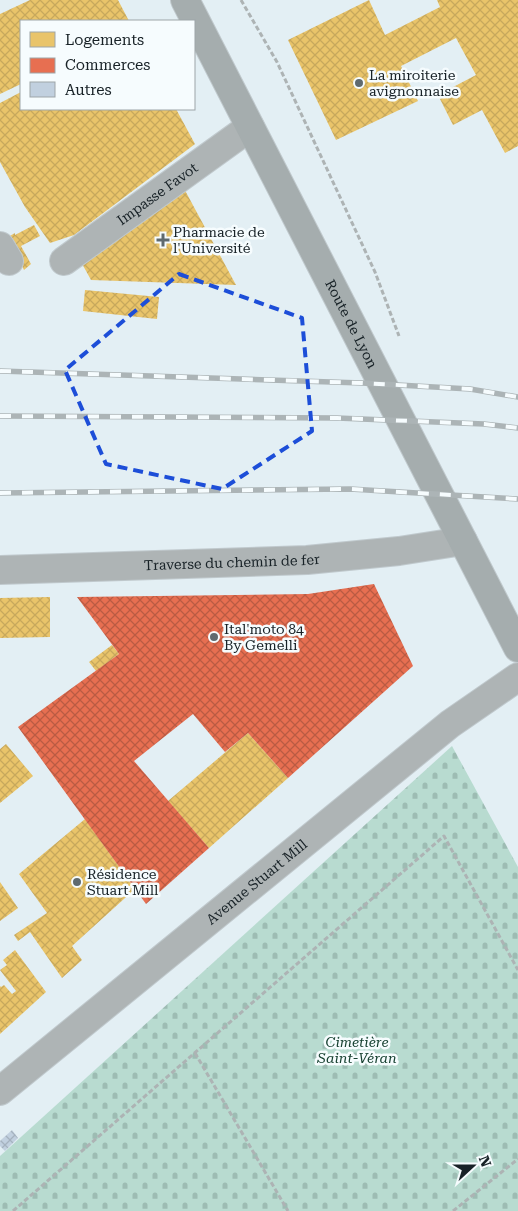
<svg xmlns="http://www.w3.org/2000/svg" width="518" height="1211" viewBox="0 0 518 1211" font-family="'Roboto Serif',serif">
	<defs>
		<pattern id="cemetery-stones" width="16" height="16" patternUnits="userSpaceOnUse" patternTransform="scale(1.25)"><rect width="16" height="16" fill="#b8dbd0"/><path d="M2 7V4a2 2 0 0 1 4 0v3zM10 15v-3a2 2 0 0 1 4 0v3z" fill="#9dbcb3"/></pattern>
		<pattern id="homes-cross-hatch" width="8" height="8" patternUnits="userSpaceOnUse" patternTransform="scale(1.25)"><rect width="8" height="8" fill="#e9c46a"/><path d="M0 0l8 8M0 8l8-8" fill="none" stroke="#c7a85c"/></pattern>
		<pattern id="shops-cross-hatch" width="8" height="8" patternUnits="userSpaceOnUse" patternTransform="scale(1.25)"><rect width="8" height="8" fill="#e76f51"/><path d="M0 0l8 8M0 8l8-8" fill="none" stroke="#ba5b43"/></pattern>
		<pattern id="building-cross-hatch" width="8" height="8" patternUnits="userSpaceOnUse" patternTransform="scale(1.25)"><rect width="8" height="8" fill="#c1d0df"/><path d="M0 0l8 8M0 8l8-8" fill="none" stroke="#a5b2bf"/></pattern>
	</defs>
	<rect width="100%" height="100%" fill="#e3eff4"/>
	<path fill="url(#cemetery-stones)" d="M452,746l66,121v344h-518v-55z"/>
	<path fill="url(#homes-cross-hatch)" d="M30,0h88l11,21h-108v63l-21,10v-80z
		M369,0l16,35 55,-28 -3,-7h81v146l-13,7 -23,-43 -29,15 -15,-30 38,-20 -20,-37 -55,28 17,35 -82,39 -48,-100z
		M21,92v17h155l19,35 -121,91 -24,8 -25,-36 -25,-45v-59z
		M181,183l55,102 -145,-5 -11,-20z
		M34,225l6,11 -19,10 10,18 -7,6 -16,-33 7,-4v2z
		M85,290l74,7 -2,22 -74,-8z
		M50,597v40l-50,1v-40z
		M112,645l7,9 -23,17 -7,-9z
		M248,733l40,45 -79,70 -41,-47z
		M6,744l27,32 -33,27v-54z
		M85,819l50,70 -63,57 10,14 -20,18 -32,-46 -12,9 -4,-6 33,-22 -28,-39z
		M0,882l18,26 -18,13z
		M15,950l31,42 -46,42v-48l1,1 3,-2 8,9 4,-3 -16,-21 7,-5 -4,-5z"/>
	<path fill="url(#shops-cross-hatch)" d="M374,584l39,82 -125,112 -40,-45 -23,19 -32,-38 -59,47 75,87 -63,56 -128,-177 101,-73 -42,-57 231,-3z"/>
	<path fill="url(#building-cross-hatch)" d="M12,1130l6,8 -13,13 -5,-5v-5z"/>
	<g fill="none" stroke-linecap="round" stroke-linejoin="round">
		<g stroke="#c0c9cd" stroke-width="30">
			<g id="minor">
				<path d="M0,246l9,15"/>
				<path id="s1" d="M64,261l186,-134"/>
				<path id="s2" d="M0,570l307,-10 92,-9 64,-10"/>
				<path id="s3" d="M0,1091l450,-367 68,-47"/>
			</g>
		</g>
		<g stroke="#c0c9cd" stroke-width="30">
			<g id="major">
				<path id="s4" d="M185,0l333,648"/>
			</g>
		</g>
		<path stroke="#adb3b4" stroke-width="3" stroke-dasharray="5 2.5" stroke-linecap="butt" d="M241,0l36,62 98,210 24,64
			M195,1053l93,158
			M13,1211l431,-375 74,134
			M453,1211l65,-52"/>
		<use href="#minor" stroke="#aeb4b5" stroke-width="28"/>
		<use href="#major" stroke="#a5adae" stroke-width="28"/>
		<g stroke="#acb4b6" stroke-width="5.5">
			<path id="rail" d="M0,371l362,12 108,6 48,8
				M0,416l337,2 147,6 34,4
				M0,493l350,-4 168,10"/>
		</g>
		<use href="#rail" stroke="#f6fcfe" stroke-width="4" stroke-dasharray="11" stroke-linecap="butt"/>
	</g>
	<path fill="none" stroke="#1d4ed8" stroke-width="4" stroke-dasharray="10 6" stroke-linejoin="round" d="M179,274l123,44 10,113 -90,58 -116,-25 -41,-94z"/>
	<g fill="#5f6a6f" stroke="#f6fcfe" stroke-width="2">
		<circle cx="359" cy="83" r="5"/>
		<path d="M160.5 232.5h5v5h5v5h-5v5h-5v-5h-5v-5h5z"/>
		<circle cx="214" cy="637" r="5"/>
		<circle cx="77" cy="882" r="5"/>
	</g>
	<g text-anchor="middle" stroke-width="5" stroke-linejoin="round" paint-order="stroke">
		<g font-size="14" fill="#182227" stroke="#f6fcfe" text-anchor="start">
			<text x="369" y="80">La miroiterie<tspan x="369" dy="16">avignonnaise</tspan></text>
			<text x="173" y="237">Pharmacie de<tspan x="173" dy="16">l'Université</tspan></text>
			<text x="224" y="634">Ital'moto 84<tspan x="224" dy="16">By Gemelli</tspan></text>
			<text x="87" y="879">Résidence<tspan x="87" dy="16">Stuart Mill</tspan></text>
		</g>
		<g font-size="14" fill="#182227" stroke="#f6fcfe">
			<text dy="5" stroke="none"><textPath href="#s1" startOffset="115">Impasse Favot</textPath></text>
			<text dy="5" stroke="none"><textPath href="#s4" startOffset="364">Route de Lyon</textPath></text>
			<text dy="5" stroke="none"><textPath href="#s2" startOffset="232">Traverse du chemin de fer</textPath></text>
			<text dy="5" stroke="none"><textPath href="#s3" startOffset="331">Avenue Stuart Mill</textPath></text>
		</g>
		<g font-size="14" font-style="italic" fill="#174131" stroke="#f6fcfe">
			<text x="357" y="1047">Cimetière<tspan x="357" dy="16">Saint-Véran</tspan></text>
		</g>
	</g>
	<rect x="20" y="20" width="175" height="90" fill="#f6fcfe" stroke="#9da5a8"/>
	<rect x="30" y="32" width="25" height="15" fill="#e9c46a" stroke="#9da5a8"/>
	<text x="65" y="45" font-size="15" fill="#182227">Logements</text>
	<rect x="30" y="58" width="25" height="15" fill="#e76f51" stroke="#9da5a8"/>
	<text x="65" y="70" font-size="15" fill="#182227">Commerces</text>
	<rect x="30" y="82" width="25" height="15" fill="#c1d0df" stroke="#9da5a8"/>
	<text x="65" y="95" font-size="15" fill="#182227">Autres</text>
	<g transform="translate(473 1166) rotate(69)" stroke="#f6fcfe" stroke-width="4" paint-order="stroke">
	<path d="M0-4L9 19L0 12L-9 19Z" fill="#182227"/>
	<text y="-8" font-size="14" font-weight="bold" text-anchor="middle" fill="#182227">N</text>
	</g>
</svg>
